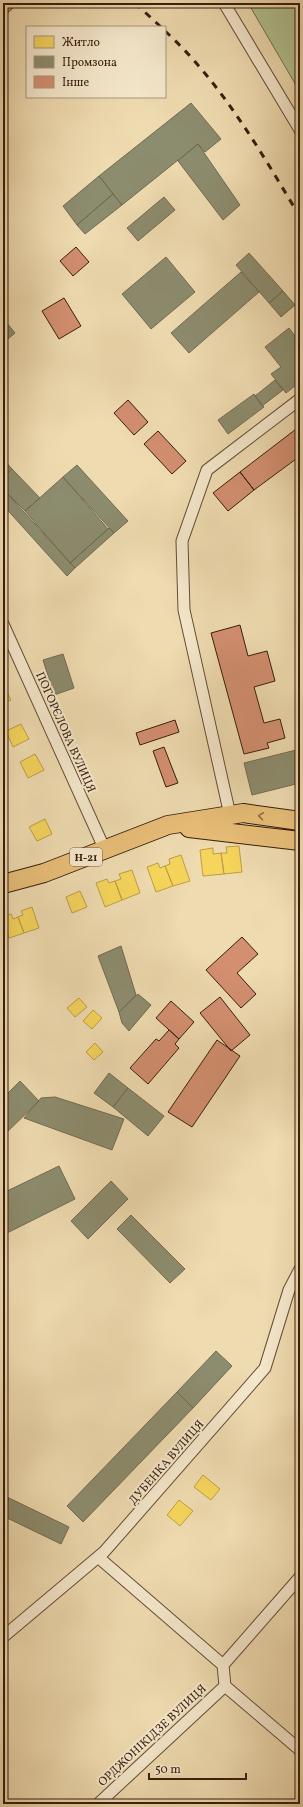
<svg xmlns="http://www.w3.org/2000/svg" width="303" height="1807" viewBox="0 0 303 1807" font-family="Vollkorn,serif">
	<rect width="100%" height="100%" fill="#efdbb0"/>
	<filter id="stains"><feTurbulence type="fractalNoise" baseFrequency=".005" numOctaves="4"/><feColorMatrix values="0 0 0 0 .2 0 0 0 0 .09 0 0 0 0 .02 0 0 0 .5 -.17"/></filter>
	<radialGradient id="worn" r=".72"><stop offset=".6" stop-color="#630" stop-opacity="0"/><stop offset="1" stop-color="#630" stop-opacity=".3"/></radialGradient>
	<path fill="#b2c190" stroke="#746e4e" d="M248,3h52v89z"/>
	<path fill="#f6d55c" stroke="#bd9e44" d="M3,684l8,16 -8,3z
		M21,724l8,15 -16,8 -7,-16z
		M35,754l9,16 -16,8 -8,-16z
		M45,819l7,15 -15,7 -8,-14z
		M3,846l5,5 -5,4z
		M239,846l3,26 -18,2 -3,-21h6l-1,-6z
		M213,848v6l8,-1 3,21 -21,2 -3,-26z
		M181,855l9,26 -17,5 -8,-20 5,-2 -1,-5z
		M158,863l2,5 5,-2 8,20 -17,6 -9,-25z
		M132,870l8,23 -18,7 -7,-19 6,-2 -2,-5z
		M107,879l2,4 6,-2 7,19 -17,7 -9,-24z
		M80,891l7,16 -15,6 -6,-16z
		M32,907l7,21 -15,5 -6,-16 5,-2 -2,-4z
		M11,914l2,5 5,-2 6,16 -15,5 -6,-21z
		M79,998l8,9 -12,10 -8,-9z
		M93,1010l9,8 -10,11 -9,-8z
		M95,1043l8,9 -9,8 -8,-8z
		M203,1475l17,14 -9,11 -17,-13z
		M179,1500l14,11 -13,15 -13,-11z"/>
	<path fill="#8c8c6e" stroke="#726a51" d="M191,103l30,36 -16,13 -7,-8 -76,61 -23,-29z
		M198,144l42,61 -17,15 -45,-59z
		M99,176l14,18 -36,31 -14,-19z
		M113,194l9,11 -37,29 -8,-9z
		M164,197l11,13 -37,31 -11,-13z
		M249,253l34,38 -14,12 -33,-38z
		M166,257l29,35 -44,37 -29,-35z
		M241,272l18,20 -70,61 -18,-20z
		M283,291l12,14 -14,12 -12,-14z
		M6,322l9,11 -12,10v-19z
		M289,328l11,15v39l-14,11 -15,-19 10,-7 -16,-20z
		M275,380l8,10 -21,16 -7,-10z
		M254,394l10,13 -36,27 -10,-14z
		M3,459l9,10 -8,8h-1z
		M77,465l51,56 -14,12 -51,-56z
		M12,469l28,29 -15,13 -22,-22v-11z
		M63,477l45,52 -38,34 -45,-52z
		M3,489l72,79 -8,8 -64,-71z
		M109,528l5,5 -39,35 -5,-5z
		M63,654l11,34 -20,7 -11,-35z
		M300,749v34l-48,12 -8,-32z
		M121,946l15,49 -17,17 -21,-56z
		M138,994l13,11 -22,26 -7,-8 -3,-11z
		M109,1073l19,15 -15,19 -19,-14z
		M20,1081l19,20 -36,35v-38z
		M128,1088l36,28 -16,20 -35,-29z
		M55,1097l69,22 -12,31 -88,-32 17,-20z
		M59,1166l16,33 -72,36v-42z
		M111,1181l17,18 -40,40 -17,-18z
		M131,1215l54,54 -15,14 -53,-54z
		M216,1351l16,15 -39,42 -16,-16z
		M177,1392l16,16 -110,114 -16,-16z
		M3,1495l6,3 -6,14z
		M9,1498l60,29 -8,17 -58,-28v-4z"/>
	<path fill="#d38f70" stroke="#371c0d" d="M3,3h13l1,1 -14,13z
		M76,247l13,15 -16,14 -13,-15z
		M64,298l17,28 -22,13 -17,-28z
		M128,400l20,22 -14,13 -20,-22z
		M300,426v30l-46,34 -14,-18z
		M158,431l28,30 -14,13 -28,-30z
		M240,472l14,18 -26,21 -15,-18z
		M240,625l8,31 19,-5 8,30 -21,6 10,36 16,-4 5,19 -18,5 2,5 -25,6 -33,-121z
		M175,720l4,12 -39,13 -4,-12z
		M164,747l14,36 -12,4 -13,-36z
		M242,937l16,17 -21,19 19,21 -15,14 -35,-38z
		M220,997l30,38 -19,16 -31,-38z
		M171,1001l23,21 -15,17 -23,-21z
		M169,1030l10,9 -4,5 4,4 -31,36 -18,-16 26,-29 3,2z
		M217,1040l23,16 -48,71 -24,-15z"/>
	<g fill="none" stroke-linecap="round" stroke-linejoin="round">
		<g stroke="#654c36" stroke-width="13">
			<path id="street" d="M224,3l76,127
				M3,624l102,226
				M230,815l-46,-205 -2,-69 25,-71 93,-71
				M98,1557l125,108 2,21 75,64
				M3,1637l101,-85 161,-184 24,-78 11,-21
				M223,1665l77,-88
				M98,1804l127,-118"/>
		</g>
		<g stroke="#371c0d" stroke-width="20">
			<path id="primary" d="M189,828l111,13
				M3,884l41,-11 124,-48 75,-12 57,8"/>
		</g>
		<use href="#street" stroke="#f5e8cc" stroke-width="11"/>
		<use href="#primary" stroke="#e8be78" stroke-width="18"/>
		<path stroke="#371c0d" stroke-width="3" stroke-dasharray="7 7" stroke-linecap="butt" d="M135,3l26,24
			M165,31c56,51 96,121 135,186"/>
	</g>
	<defs><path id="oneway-chevron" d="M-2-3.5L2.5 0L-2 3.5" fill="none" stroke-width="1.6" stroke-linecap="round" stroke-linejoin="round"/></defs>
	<use stroke="#906d42" href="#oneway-chevron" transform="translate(261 816) rotate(-172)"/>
	<g text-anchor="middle" stroke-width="4" stroke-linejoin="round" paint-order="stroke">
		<rect fill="#f5e8cc" stroke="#705946" stroke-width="1" x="70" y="848" width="32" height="18" rx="3"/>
		<g font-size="11" font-weight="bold" fill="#371c0d">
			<text x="86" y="861">Н-21</text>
		</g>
		<g font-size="12" fill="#371c0d" stroke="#f5e8cc">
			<text transform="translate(66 732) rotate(66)" y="4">ПОГОРЄЛОВА ВУЛИЦЯ</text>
			<text transform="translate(166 1462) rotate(-49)" y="4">ДУБЕНКА ВУЛИЦЯ</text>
			<text transform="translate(152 1735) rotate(-43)" y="4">ОРДЖОНІКІДЗЕ ВУЛИЦЯ</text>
		</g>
	</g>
	<rect width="303" height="1807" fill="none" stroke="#efdbb0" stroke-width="16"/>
	<rect x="4" y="4" width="295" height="1799" fill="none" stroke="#371c0d" stroke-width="2"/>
	<rect x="8" y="8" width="287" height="1791" fill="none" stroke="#371c0d"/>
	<rect x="26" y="26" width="140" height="72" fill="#f5e8cc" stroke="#a99680"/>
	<rect x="34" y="36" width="20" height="12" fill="#f6d55c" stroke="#a99680"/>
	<text x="62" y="46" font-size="12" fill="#371c0d">Житло</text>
	<rect x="34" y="56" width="20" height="12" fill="#8c8c6e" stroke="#a99680"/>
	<text x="62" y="66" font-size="12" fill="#371c0d">Промзона</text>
	<rect x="34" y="76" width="20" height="12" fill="#d38f70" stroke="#a99680"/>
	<text x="62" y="86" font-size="12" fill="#371c0d">Інше</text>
	<path d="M149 1773v6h97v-6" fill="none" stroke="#371c0d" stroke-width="2"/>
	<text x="155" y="1773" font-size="12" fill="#371c0d" stroke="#f5e8cc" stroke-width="3" paint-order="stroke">50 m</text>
	<rect width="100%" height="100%" filter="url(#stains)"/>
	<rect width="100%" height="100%" fill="url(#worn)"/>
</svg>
